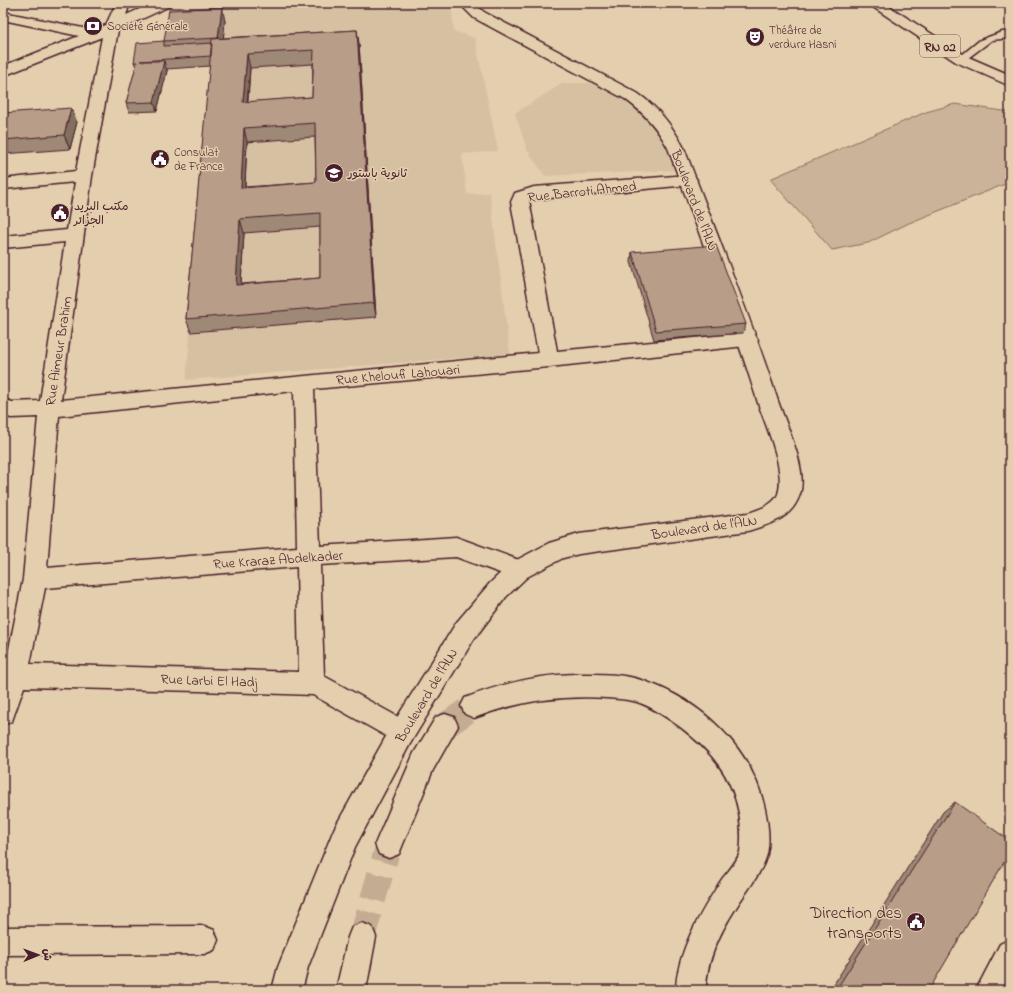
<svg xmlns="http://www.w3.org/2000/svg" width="1013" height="993" viewBox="0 0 1013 993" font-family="'Indie Flower','Playpen Sans Arabic',sans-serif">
	<rect width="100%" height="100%" fill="#e3cfad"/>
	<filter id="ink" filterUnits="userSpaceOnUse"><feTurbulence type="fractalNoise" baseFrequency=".025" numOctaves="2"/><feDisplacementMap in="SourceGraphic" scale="8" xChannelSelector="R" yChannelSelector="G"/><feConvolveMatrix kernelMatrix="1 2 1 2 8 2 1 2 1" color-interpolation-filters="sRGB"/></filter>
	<g filter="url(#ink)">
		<path fill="#d6c0a2" d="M219,3h232l3,28 21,7 23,113 -36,3 5,40 23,-1 20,161 -324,26z
			M563,83h36l49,24 36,63 -139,6 -18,-26 -12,-37z"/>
		<path fill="#cab398" stroke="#8a6962" d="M955,104l55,8v70l-101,41 -41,20 -36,7 -62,-71 156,-67z"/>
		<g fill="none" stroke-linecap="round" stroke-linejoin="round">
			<path stroke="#c4ac93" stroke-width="26" stroke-dasharray="26 13" stroke-linecap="butt" d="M445,726l29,-20
				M362,937l27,-93"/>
			<g stroke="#4a1f2b" stroke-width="3">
				<path id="service" d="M1002,32h8v6l-18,2 -28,21 -3,1 -4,-3 23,-19z"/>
			</g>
			<g stroke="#4a1f2b" stroke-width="3">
				<path id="minor" d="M116,3h14l-4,12 27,-12h19l-2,3 -52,24 -26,146 -31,224 477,-47 -27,-151 4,-9 19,-6 154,-12 6,1 3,4 -3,4 -6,1 -159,15 28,151 191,-18 7,2 3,5 -3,5 -206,22 -235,22 6,157 136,-9 71,26 4,7 -4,7 -8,3 -63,-23 -136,8 4,111 87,48 4,9 -4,9 -9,3 -89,-50 -114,-4 -175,-4 -12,34 -9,4v-61h3l17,-85 15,-162 -27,1 -8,-3v-16l9,3 28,-1 25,-159 -62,6v-12l64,-6 8,-48 -72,7v-10l73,-8 26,-134 -99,39v-10l76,-30 -76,-16v-8l90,18 13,-5zM294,391l3,156 -250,21 12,-152zM297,567l2,105 -269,-8 15,-76z
					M204,926l10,4 4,10 -4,10 -10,4 -201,1v-28z"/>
			</g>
			<g stroke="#4a1f2b" stroke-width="3">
				<path id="tertiary" d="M575,674c22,0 48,-1 69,7 58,20 108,67 121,128 3,14 5,31 2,45 -4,15 -13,27 -22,40 -19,28 -39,61 -39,96h-30c1,-38 24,-76 44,-108 6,-9 17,-19 20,-30 2,-13 1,-26 -1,-39 -8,-40 -29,-63 -60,-87 -12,-8 -25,-18 -39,-23 -10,-4 -22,-4 -33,-5 -46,-3 -89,3 -133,20l-9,-4 -4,-8 4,-8c36,-14 71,-23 110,-24z
					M445,714l9,3 4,9 -25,44 -34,84 -10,4 -10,-4 -4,-10 39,-91 22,-36z
					M362,923l10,4 4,10 -10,53h-30l12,-53 4,-10z"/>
			</g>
			<g stroke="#4a1f2b" stroke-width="3">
				<path id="secondary" d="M459,3h15l10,9 153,81c21,14 35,32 47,55 32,84 66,168 94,253 8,24 30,68 22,93 -8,25 -30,30 -52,37l-169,23 -16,4 -36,19 -21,20 -32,42 -63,103 -56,105 -47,120 -6,23h-30l6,-23 56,-138 59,-105 63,-101 34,-40 21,-20 38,-20 30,-9 169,-21c10,-3 26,-8 30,-19 8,-24 -12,-68 -20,-91 -27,-86 -59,-170 -90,-255 -11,-21 -24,-35 -43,-49l-151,-81z"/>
			</g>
			<g stroke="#4a1f2b" stroke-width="3">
				<path id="primary" d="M867,3h17l82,53 44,19v11l-54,-24z
					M1010,939v45l-3,6h-31l24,-46z"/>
			</g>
			<use href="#service" fill="#e3cfad" fill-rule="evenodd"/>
			<use href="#minor" fill="#e3cfad" fill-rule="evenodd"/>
			<use href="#tertiary" fill="#e3cfad" fill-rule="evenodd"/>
			<use href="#secondary" fill="#e3cfad" fill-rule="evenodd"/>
			<use href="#primary" fill="#e3cfad" fill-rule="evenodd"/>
		</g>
		<path fill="#9e8876" stroke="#4a1f2b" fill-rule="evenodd" d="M225,21l-2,17 134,-8 2,14 17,273 -185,15 -5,-13 24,-253 -43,3v2l-10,40 -28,1 -3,-9 10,-36 -2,-5 30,-21zM313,64l-1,33 -64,5 2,-34zM315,137l1,45 -71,5 2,-45zM320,227v51l-79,6 3,-51z
			M3,113l74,9 -7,27 -67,5z
			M632,252l114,72 -3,9 -89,7 -23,-78z
			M955,802l-26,188h-99l113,-178z"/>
		<path fill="#816f60" stroke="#4a1f2b" d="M222,7l3,14 -3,31 -4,-14z
			M357,30l2,14 17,273 -2,-14z
			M247,54l3,14 -4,48 -3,-14z
			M164,61l3,10 -10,40 -3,-9z
			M71,108l6,14 -7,27 -6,-14z
			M244,128l3,14 -3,60 -3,-14z
			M240,219l4,14 -4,65 -4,-13z"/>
		<path fill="#b89e89" stroke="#4a1f2b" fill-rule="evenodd" d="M222,7l-4,31 -54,3 5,-31z
			M357,30l17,273 -188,16 26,-280zM314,50l-2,47 -69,5 4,-48zM315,123l1,59 -75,6 3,-60zM320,213v65l-84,7 4,-66z
			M164,41v5l48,-3 -1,13 -71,5h24l-10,41 -28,1 11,-41h-3l3,-19z
			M71,108l-7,27 -61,5v-27z
			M716,245l30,79 -90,7 -24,-79z
			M955,802l55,39v11l-81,138h-93z"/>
	</g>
	<defs>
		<g id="bank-disc" transform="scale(1)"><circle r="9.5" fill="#4a1f2b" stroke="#e3cfad"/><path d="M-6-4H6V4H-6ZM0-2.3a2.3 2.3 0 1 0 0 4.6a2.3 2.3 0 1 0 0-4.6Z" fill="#fff"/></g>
		<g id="theatre-disc" transform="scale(1)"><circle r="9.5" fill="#4a1f2b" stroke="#e3cfad"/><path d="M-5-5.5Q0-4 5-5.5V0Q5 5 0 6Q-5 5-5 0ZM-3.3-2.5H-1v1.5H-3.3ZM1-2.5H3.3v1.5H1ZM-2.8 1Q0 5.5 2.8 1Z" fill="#fff"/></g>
		<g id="civic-disc" transform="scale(1)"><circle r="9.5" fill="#4a1f2b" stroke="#e3cfad"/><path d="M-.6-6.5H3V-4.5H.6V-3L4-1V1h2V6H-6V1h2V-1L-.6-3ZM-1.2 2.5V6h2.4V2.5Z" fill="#fff"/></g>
		<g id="school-disc" transform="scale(1)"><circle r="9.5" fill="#4a1f2b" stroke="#e3cfad"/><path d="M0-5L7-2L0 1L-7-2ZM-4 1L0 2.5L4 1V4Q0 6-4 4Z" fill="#fff"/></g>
	</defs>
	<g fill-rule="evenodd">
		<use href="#bank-disc" x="93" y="26"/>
		<use href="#theatre-disc" x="755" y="37"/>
		<use href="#civic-disc" x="160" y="159"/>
		<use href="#school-disc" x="334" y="173"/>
		<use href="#civic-disc" x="60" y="213"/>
		<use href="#civic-disc" x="916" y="922"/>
	</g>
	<g text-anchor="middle" stroke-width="3" stroke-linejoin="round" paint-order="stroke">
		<g font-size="12" fill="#4a1f2b" stroke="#e3cfad" text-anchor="start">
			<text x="107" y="30">Société Générale</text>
			<text x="769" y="34">Théâtre de<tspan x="769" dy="14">verdure Hasni</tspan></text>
			<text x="174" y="156">Consulat<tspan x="174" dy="14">de France</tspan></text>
			<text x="348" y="177">ثانوية باستور</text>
			<text x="74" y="210">مكتب البريد<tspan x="74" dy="14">الجزائر</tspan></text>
		</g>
		<rect fill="#e3cfad" stroke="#785452" stroke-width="1" x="920" y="35" width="40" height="22" rx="3"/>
		<g font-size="13" font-weight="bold" fill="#4a1f2b">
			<text x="940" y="51">RN 02</text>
		</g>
		<g font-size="14" fill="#4a1f2b" stroke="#e3cfad">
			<text transform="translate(582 191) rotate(-6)" y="5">Rue Barroti Ahmed</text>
			<text transform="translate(695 200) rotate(69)" y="5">Boulevard de l'ALN</text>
			<text transform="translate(58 351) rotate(-81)" y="5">Rue Aimeur Brahim</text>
			<text transform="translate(398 374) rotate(-5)" y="5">Rue Kheloufi Lahouari</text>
			<text transform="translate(704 527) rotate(-8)" y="5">Boulevard de l'ALN</text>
			<text transform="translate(278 559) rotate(-4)" y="5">Rue Kraraz Abdelkader</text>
			<text transform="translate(209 680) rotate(2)" y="5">Rue Larbi El Hadj</text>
			<text transform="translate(426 695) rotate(-59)" y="5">Boulevard de l'ALN</text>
		</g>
		<g font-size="17" fill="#4a1f2b" stroke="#e3cfad" text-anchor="end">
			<text x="902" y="918">Direction des<tspan x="902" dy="20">transports</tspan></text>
		</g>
	</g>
	<rect width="1013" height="993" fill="none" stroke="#e3cfad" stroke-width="16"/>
	<rect x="8" y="8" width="997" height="977" fill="none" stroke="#4a1f2b" stroke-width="1.5" filter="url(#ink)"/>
	<g transform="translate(38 955) rotate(89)" stroke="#e3cfad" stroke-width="3" paint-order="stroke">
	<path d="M0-3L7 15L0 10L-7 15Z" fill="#4a1f2b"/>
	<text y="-6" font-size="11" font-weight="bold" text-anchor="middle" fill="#4a1f2b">ش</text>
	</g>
</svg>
